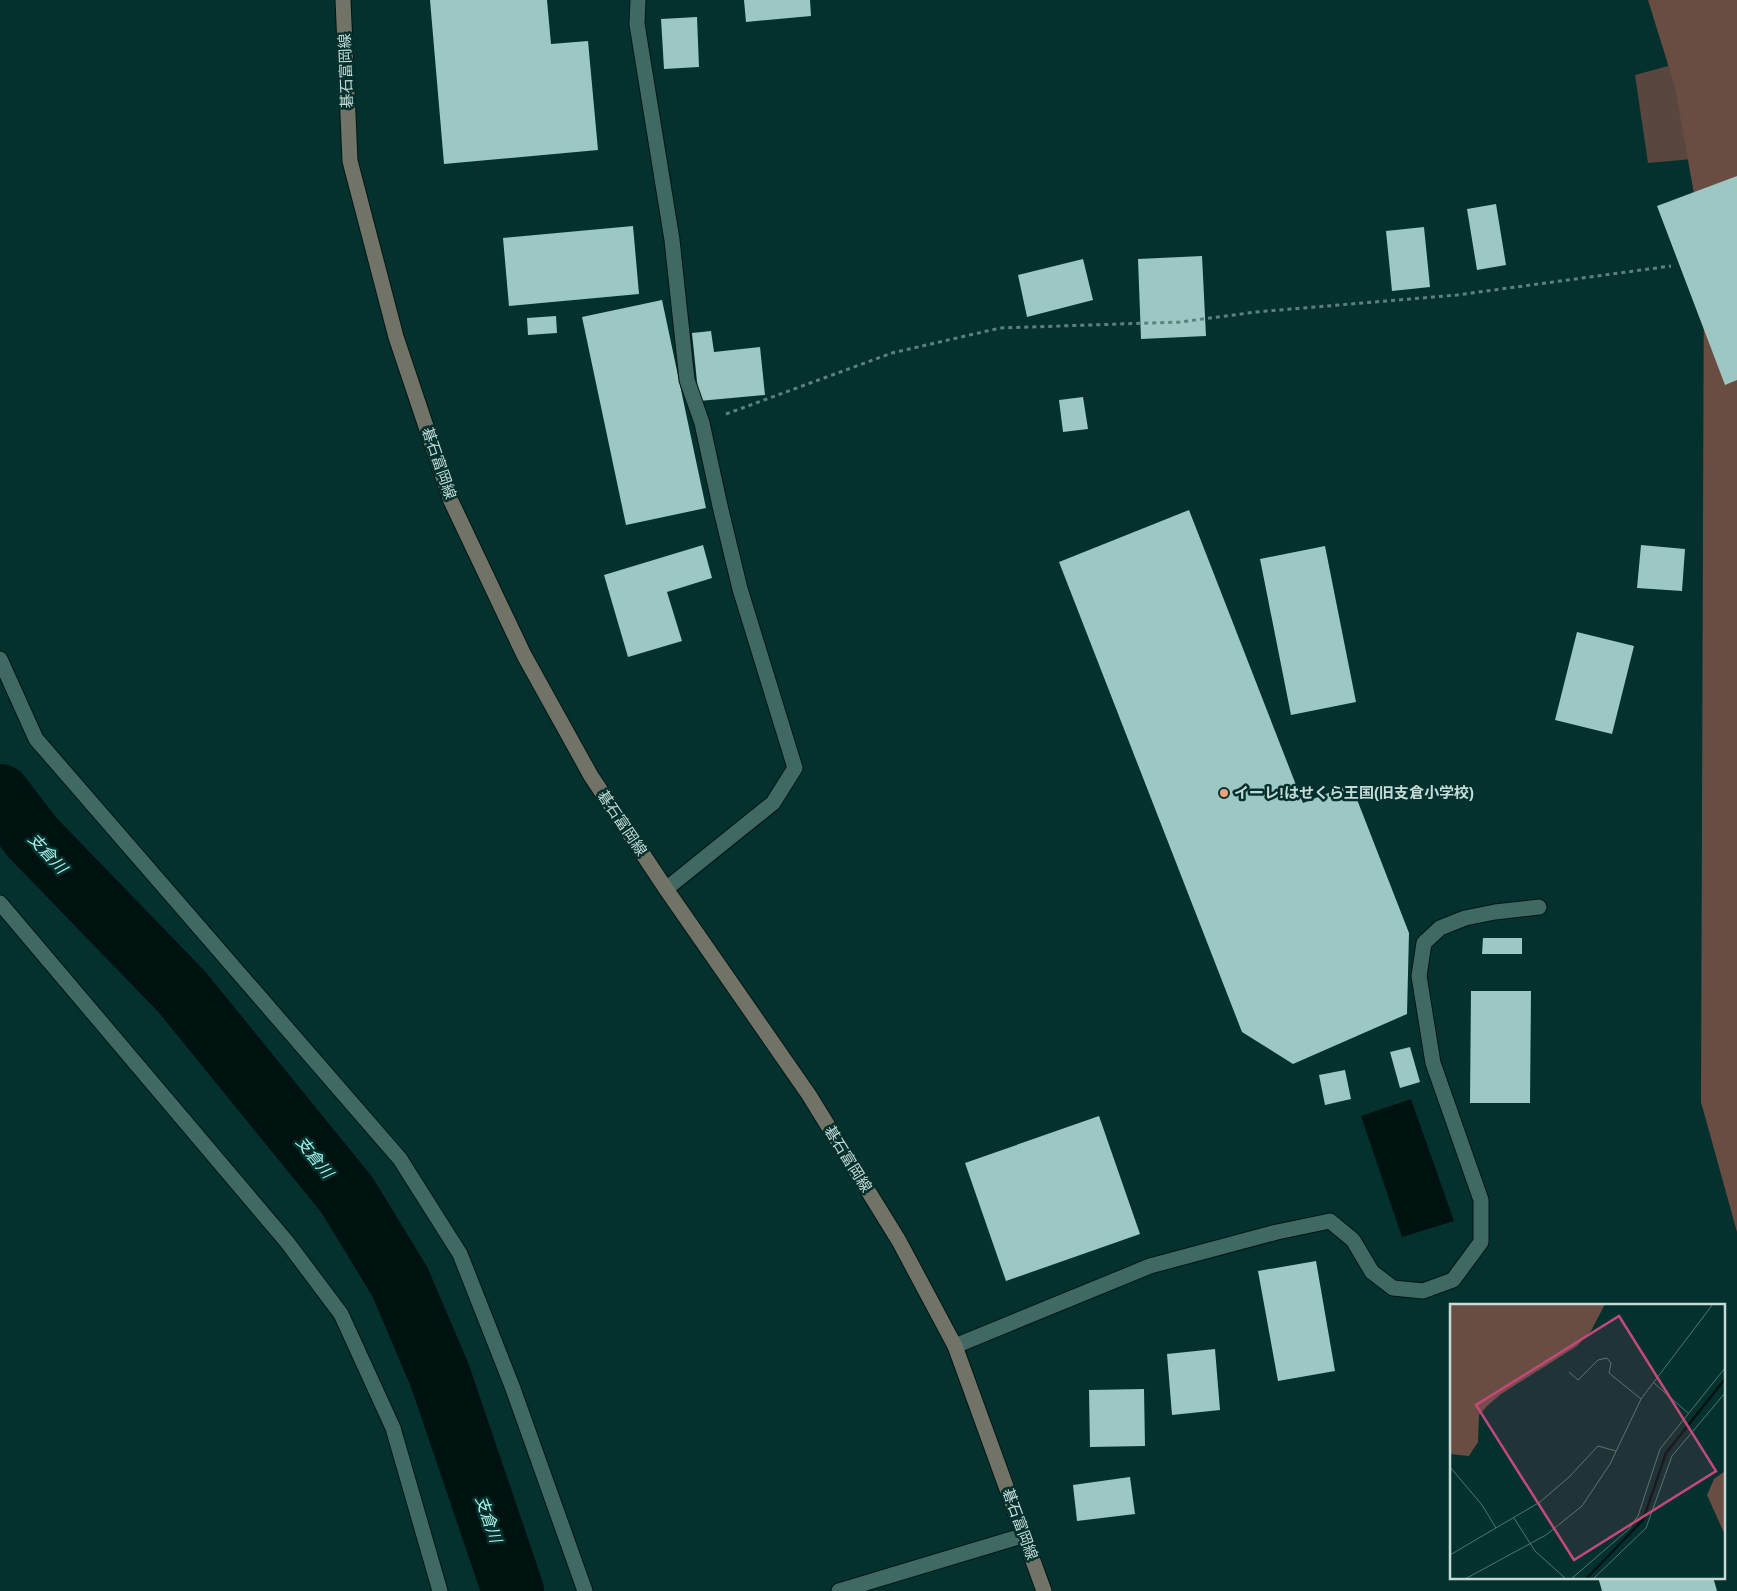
<svg xmlns="http://www.w3.org/2000/svg" width="1737" height="1591" viewBox="0 0 1737 1591" font-family="Helvetica,'Noto Sans JP',sans-serif">
	<rect width="100%" height="100%" fill="#04312d"/>
	<path fill="#59463e" d="M1705,56l32,99 -89,8 -13,-88z"/>
	<path fill="#6a4d42" d="M1648,0h89v1232l-36,-130 3,-852 -29,-163z"/>
	<path fill="#001210" d="M1411,1099l43,122 -52,16 -41,-121z"/>
	<g fill="none" stroke-linecap="round" stroke-linejoin="round">
		<path stroke="#001210" stroke-width="62" d="M0,795l32,42 150,155 165,203 53,87 40,94 73,215"/>
	</g>
	<path fill="#9cc7c2" d="M430,0h117l4,44 37,-3 10,109 -154,14z
		M744,0h66l1,16 -65,6z
		M697,17l2,50 -35,2 -3,-50z
		M1737,176v204l-12,5 -68,-179z
		M1496,204l10,61 -29,5 -10,-61z
		M633,226l6,68 -130,12 -6,-68z
		M1424,227l6,60 -38,4 -6,-60z
		M1202,256l4,80 -65,3 -3,-80z
		M1083,259l10,41 -66,17 -9,-42z
		M662,300l44,208 -80,17 -44,-208z
		M556,316l1,17 -29,2 -1,-17z
		M711,331l3,21 46,-5 5,48 -66,6 -7,-68z
		M1083,397l5,32 -25,3 -4,-32z
		M1189,510l114,293 48,-19 58,149 -2,81 -114,50 -51,-32 -183,-470z
		M703,545l9,33 -45,14 15,49 -54,16 -24,-82z
		M1641,545l44,4 -3,42 -45,-3z
		M1325,546l31,156 -65,13 -31,-156z
		M1577,632l57,14 -22,88 -57,-14z
		M1483,938h39v16h-40z
		M1471,991h60l-1,112h-60z
		M1410,1047l10,35 -20,6 -10,-36z
		M1345,1070l6,29 -26,6 -6,-30z
		M1099,1116l41,118 -134,47 -41,-118z
		M1316,1261l19,110 -57,10 -20,-110z
		M1215,1349l5,61 -48,5 -5,-61z
		M1144,1389l1,57 -55,1 -1,-57z
		M1130,1477l5,37 -58,7 -4,-36z
		M1598,1577h115l4,14h-115z"/>
	<g fill="none" stroke-linecap="round" stroke-linejoin="round">
		<g stroke="#001714" stroke-width="17">
			<path id="lane" d="M955,1346l195,-80 127,-34 53,-11 23,19 19,32 21,16 30,3 30,-11 28,-38v-42l-48,-137 -14,-87 5,-33 16,-15 25,-10 30,-6 44,-5"/>
		</g>
		<g stroke="#001714" stroke-width="17">
			<path id="street" d="M638,0l-1,24 35,216 15,140 15,43 18,83 20,83 55,179 -22,35 -107,86
				M0,659l36,80 364,420 60,95 52,132 73,205
				M0,903l287,339 54,72 52,114 47,163
				M839,1591l186,-56"/>
		</g>
		<g stroke="#001714" stroke-width="17">
			<path id="secondary" d="M343,0l7,161 46,176 55,164 73,154 67,121 75,113 143,206 90,146 56,105 89,245"/>
		</g>
		<path stroke="#5e807d" stroke-width="3" stroke-dasharray="4 4" stroke-linecap="butt" d="M726,414l166,-61 108,-25 180,-6 76,-10 201,-17 214,-29"/>
		<use href="#lane" stroke="#416964" stroke-width="15"/>
		<use href="#street" stroke="#416964" stroke-width="15"/>
		<use href="#secondary" stroke="#717366" stroke-width="15"/>
	</g>
	<circle fill="#f2a080" stroke="#04312d" stroke-width="2" cx="1224" cy="793" r="5"/>
	<g text-anchor="middle" stroke-width="5" stroke-linejoin="round" paint-order="stroke">
		<g font-size="15" fill="#c6dbd8" stroke="#04312d">
			<text transform="translate(346 71) rotate(-92)" y="5">碁石富岡線</text>
			<text transform="translate(439 463) rotate(71)" y="5">碁石富岡線</text>
			<text transform="translate(622 823) rotate(56)" y="5">碁石富岡線</text>
			<text transform="translate(848 1159) rotate(58)" y="5">碁石富岡線</text>
			<text transform="translate(1020 1524) rotate(70)" y="5">碁石富岡線</text>
		</g>
		<g font-size="15" font-weight="bold" fill="#c6dbd8" stroke="#04312d" text-anchor="start">
			<text x="1234" y="798">イーレ!はせくら王国(旧支倉小学校)</text>
		</g>
		<g font-size="16" font-style="italic" fill="#a8f0e7" stroke="#04312d">
			<text transform="translate(48 853) rotate(47)" y="6">支倉川</text>
			<text transform="translate(315 1157) rotate(51)" y="6">支倉川</text>
			<text transform="translate(489 1519) rotate(71)" y="6">支倉川</text>
		</g>
	</g>
	<g transform="translate(1450 1304)">
		<rect width="275" height="275" fill="#04312d"/>
		<path d="M0,0h155l-14,27 -14,15 -76,48 -13,11 -9,10 -1,27 -9,14 -19,-2zM275,167v64l-18,-40 7,-16z" fill="#6a4d42"/>
		<path fill="none" stroke="#001210" stroke-width="2.5" d="M136,275l57,-59 23,-67 59,-74"/>
		<path fill="none" stroke="#527571" stroke-width="1" d="M119,68l9,8 20,-20 9,-2 4,5 -2,10 32,26M204,79l34,30M0,163l32,38 14,23M64,214l21,33 31,28M0,251l90,-53 29,-25 29,-31 18,5M15,275l81,-44 36,-29 28,-42 31,-65 72,-95M121,275l58,-50 9,-13 22,-67 65,-81M143,275l53,-51 26,-72 53,-63"/>
		<path fill="#c3497a" fill-opacity="0.15" stroke="#c3497a" stroke-width="2.5" d="M169,12l97,155 -142,89 -98,-155z"/>
		<rect width="275" height="275" fill="none" stroke="#c6dbd8" stroke-width="2.5"/>
	</g>
</svg>
